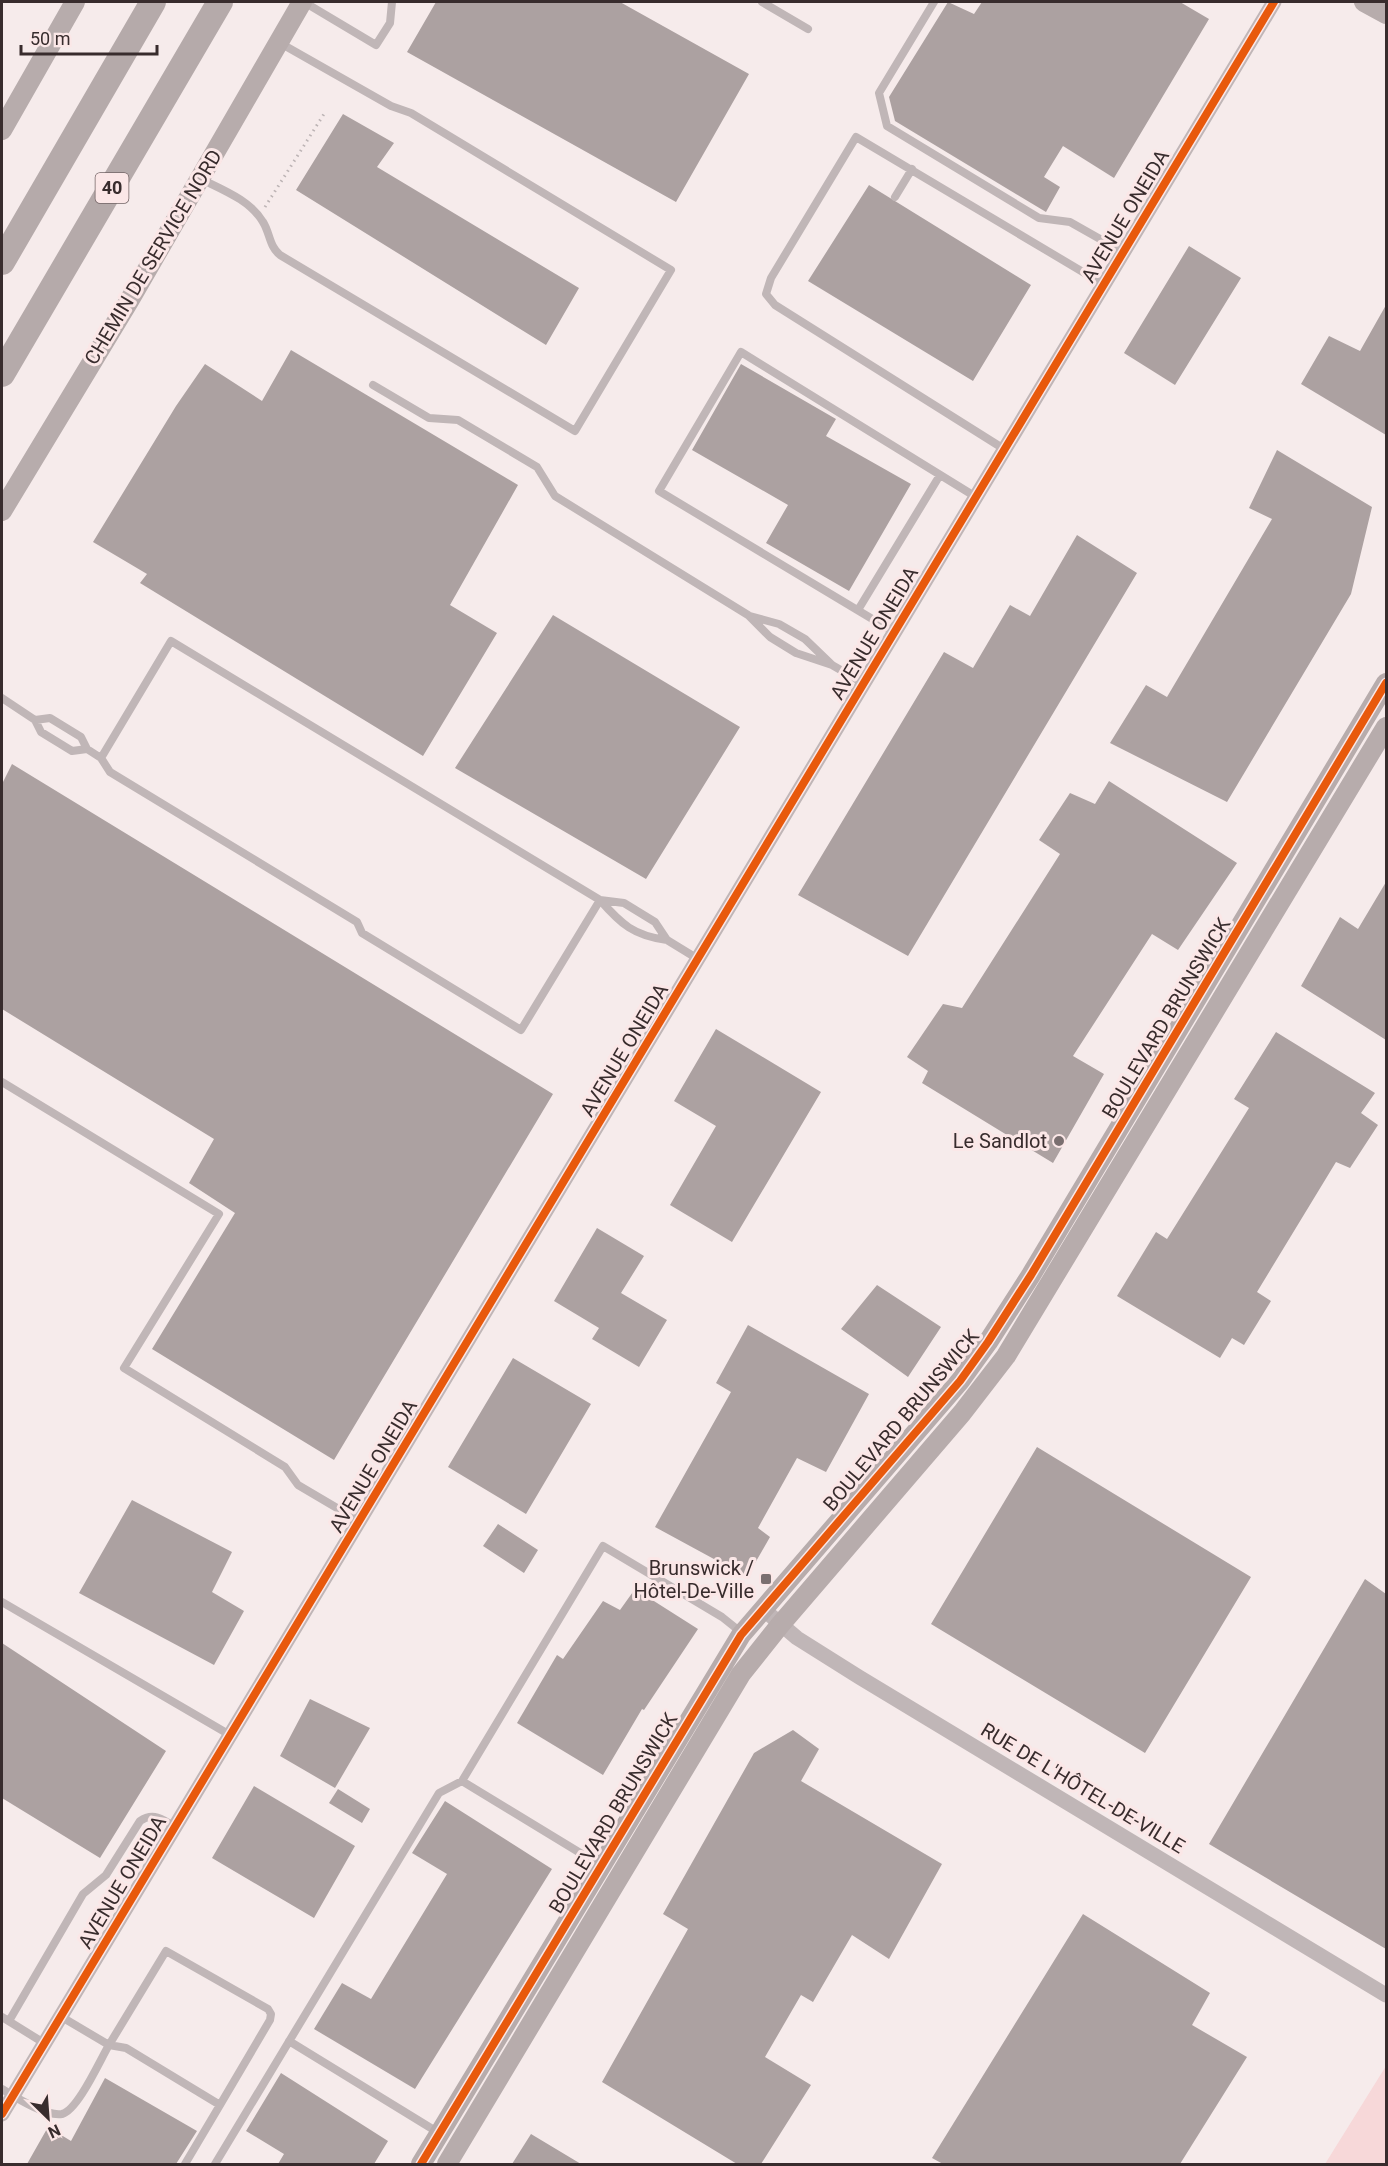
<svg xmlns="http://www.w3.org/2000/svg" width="1388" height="2166" viewBox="0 0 1388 2166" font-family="Roboto,sans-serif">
	<rect width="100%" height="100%" fill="#f6ebeb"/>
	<path fill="#f7d8d9" d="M1386,2066v98h-61z"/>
	<path fill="#aca1a1" d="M436,2h184l129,72 -73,128 -269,-150z
		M948,2l26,12 8,-12h198l29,17 -95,159 -51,-32 -19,31 16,10 -14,25 -151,-91 -6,-24z
		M343,114l51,29 -17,24 202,121 -33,57 -250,-155z
		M869,185l162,100 -58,96 -165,-100z
		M1189,246l52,32 -66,107 -51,-32z
		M1386,305v130l-85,-51 28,-48 31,15z
		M291,350l227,135 -68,120 47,28 -74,123 -283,-173 7,-9 -54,-32 83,-136 29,-42 57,37z
		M741,364l95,55 -10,17 85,48 -62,107 -83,-48 22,-38 -96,-55z
		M1277,450l95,57 -21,87 -124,208 -117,-59 36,-58 21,12 105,-178 -23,-11z
		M1077,535l60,38 -229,383 -110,-61 146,-243 29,16 37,-63 20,11z
		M553,615l187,112 -94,152 -191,-111z
		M12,764l541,330 -219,366 -182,-111 83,-136 -46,-30 25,-44 -212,-130v-225z
		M1109,781l128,82 -59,87 -26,-16 -79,122 31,18 -51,89 -131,-80 6,-12 -21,-14 36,-53 19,4 98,-154 -21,-14 31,-47 25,11z
		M1386,882v158l-85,-54 39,-69 18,12z
		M716,1029l105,63 -89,150 -62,-37 46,-79 -42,-25z
		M1276,1032l99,61 -14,20 17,12 -28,43 -14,-6 -79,130 14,9 -27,44 -12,-7 -12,20 -103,-62 39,-64 11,7 82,-131 -15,-9z
		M597,1228l47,28 -23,37 46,27 -28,47 -47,-28 7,-11 -45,-27z
		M877,1285l64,42 -33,50 -67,-48z
		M748,1325l121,69 -43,78 -29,-14 -39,70 12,9 -23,40 -92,-50 76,-135 -15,-9z
		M513,1358l78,46 -65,110 -78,-47z
		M1037,1447l214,130 -106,176 -214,-129z
		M132,1500l100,52 -20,40 32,19 -30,54 -135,-72z
		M498,1524l40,26 -14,23 -41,-27z
		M1365,1579l21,15v355l-177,-105z
		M635,1589l63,40 -54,81 -2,-1 -39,66 -86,-52 40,-68 6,4 40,-58 17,9z
		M2,1643l164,108 -66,107 -98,-60z
		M310,1699l60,29 -35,60 -55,-32z
		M793,1730l26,19 -18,32 141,83 -53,95 -37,-24 -39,67 -12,-7 -36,62 46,28 -50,79h-24l-135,-82 86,-153 -25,-15 91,-161z
		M254,1786l101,60 -41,72 -102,-60z
		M338,1789l32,20 -8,14 -33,-20z
		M445,1801l107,68 -137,220 -101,-60 28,-46 29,16 76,-125 -35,-21z
		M1083,1914l127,79 -18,32 55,32 -67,107h-237l-11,-6z
		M281,2073l107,68 -14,23h-96l6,-10 -38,-23z
		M105,2078l92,53 -21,33h-149l21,-37 23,14z
		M531,2134l50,30h-69z"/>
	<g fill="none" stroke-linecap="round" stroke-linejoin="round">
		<path stroke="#bcb3b4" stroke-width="3" stroke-dasharray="1.5 4.5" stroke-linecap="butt" d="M265,207l59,-93"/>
		<path stroke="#c0b6b7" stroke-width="8" d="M304,2l72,43 14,-22 2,-21
			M762,2l46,27
			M934,2l-55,91 8,33 152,92 31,4 53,30
			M201,179c22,11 49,21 62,43 7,11 6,24 17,33l295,176 96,-161 -260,-157 -20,-7 -111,-63
			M895,197l17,-28
			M373,385l56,33 29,2 79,47 18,29 193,119 22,22 26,16 36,12
			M1004,449l-229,-144 -9,-11 5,-16 85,-141 247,147
			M858,610l82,-135
			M750,616l29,8 26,15 27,26 31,18
			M894,632l-235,-141 82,-139 235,145
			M2,698l33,22 6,12 31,19 15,-2
			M35,720l15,-2 31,19 6,12 14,9 9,14 247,150 5,11 159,97 79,-130
			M101,758l70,-117 429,259c21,24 34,36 67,40
			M600,900l24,3 31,19 12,18 31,19
			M2,1082l217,132 -95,154 161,99 13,18 61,36
			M2,1602l228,133
			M462,1781l138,84
			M166,1951l102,58 3,5 -1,6 -50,85 -94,-57 -17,-3z
			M2,2017l42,26
			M9,2021l74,-127 23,-19 34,-54c13,-9 23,-2 35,6
			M289,2041l150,92
			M2,2089c13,8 44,28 60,25 16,-4 38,-54 47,-69l-49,-29
			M185,2164l35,-59
			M215,2164l224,-371 23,-12 141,-235 119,71 20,16"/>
		<path stroke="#c0b6b7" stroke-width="15" d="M763,1609l34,29 62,39 527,318
			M2,2114l1272,-2112"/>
		<path stroke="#b7acac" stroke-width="20" d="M1364,2l22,12
			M2,130l73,-128
			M2,511l127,-210 173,-299
			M421,2164l320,-529 219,-254 28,-39 43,-67 355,-592
			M447,2164l294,-490 39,-49 182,-212 44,-57 380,-629"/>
		<path stroke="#b5aaaa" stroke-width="26" d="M2,262l151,-260
			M2,374l218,-372"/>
		<g stroke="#fbe7e7" stroke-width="11">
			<path id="cycleway" d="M2,2114l1272,-2112
				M421,2164l320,-529 219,-254 28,-39 43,-67 355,-592"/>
		</g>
		<use href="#cycleway" stroke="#e8590c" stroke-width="8"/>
	</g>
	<g fill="#7a6f70" stroke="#fbe7e7" stroke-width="2">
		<circle cx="1059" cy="1141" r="6"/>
		<rect x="760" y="1573" width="12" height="12" rx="3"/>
	</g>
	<g text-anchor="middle" stroke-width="6" stroke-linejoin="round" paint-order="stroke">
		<rect fill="#fbe7e7" stroke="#726465" stroke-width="1.5" x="95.5" y="173" width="33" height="30" rx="4.5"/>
		<g font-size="18" font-weight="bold" fill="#382c2d">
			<text x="112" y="194">40</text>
		</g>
		<g font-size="20" fill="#382c2d" stroke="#fbe7e7">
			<text transform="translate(1125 216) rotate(-59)" y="7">AVENUE ONEIDA</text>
			<text transform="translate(153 257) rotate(-59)" y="7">CHEMIN DE SERVICE NORD</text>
			<text transform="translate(874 633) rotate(-59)" y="7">AVENUE ONEIDA</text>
			<text transform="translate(1166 1018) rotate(-59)" y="7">BOULEVARD BRUNSWICK</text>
			<text transform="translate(624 1050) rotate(-59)" y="7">AVENUE ONEIDA</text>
			<text transform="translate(901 1420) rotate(-50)" y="7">BOULEVARD BRUNSWICK</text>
			<text transform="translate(373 1466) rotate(-59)" y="7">AVENUE ONEIDA</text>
			<text transform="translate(1083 1788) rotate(31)" y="7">RUE DE L'HÔTEL-DE-VILLE</text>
			<text transform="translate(613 1813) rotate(-59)" y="7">BOULEVARD BRUNSWICK</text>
			<text transform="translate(122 1882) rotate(-59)" y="7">AVENUE ONEIDA</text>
		</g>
		<g font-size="20" fill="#382c2d" stroke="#fbe7e7" text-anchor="end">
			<text x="1047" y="1148">Le Sandlot</text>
			<text x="754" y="1575">Brunswick /<tspan x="754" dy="23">Hôtel-De-Ville</tspan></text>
		</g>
	</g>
	<rect width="1388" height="2166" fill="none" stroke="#382c2d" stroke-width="6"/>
	<g transform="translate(48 2118) rotate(155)" stroke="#fbe7e7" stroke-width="4.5" paint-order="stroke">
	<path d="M0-4.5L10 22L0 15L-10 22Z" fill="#382c2d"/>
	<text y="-9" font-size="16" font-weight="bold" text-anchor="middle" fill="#382c2d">N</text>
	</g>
	<path d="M21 45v9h136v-9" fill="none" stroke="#382c2d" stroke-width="3"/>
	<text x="30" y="45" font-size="18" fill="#382c2d" stroke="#fbe7e7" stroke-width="4.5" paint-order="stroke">50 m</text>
</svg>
